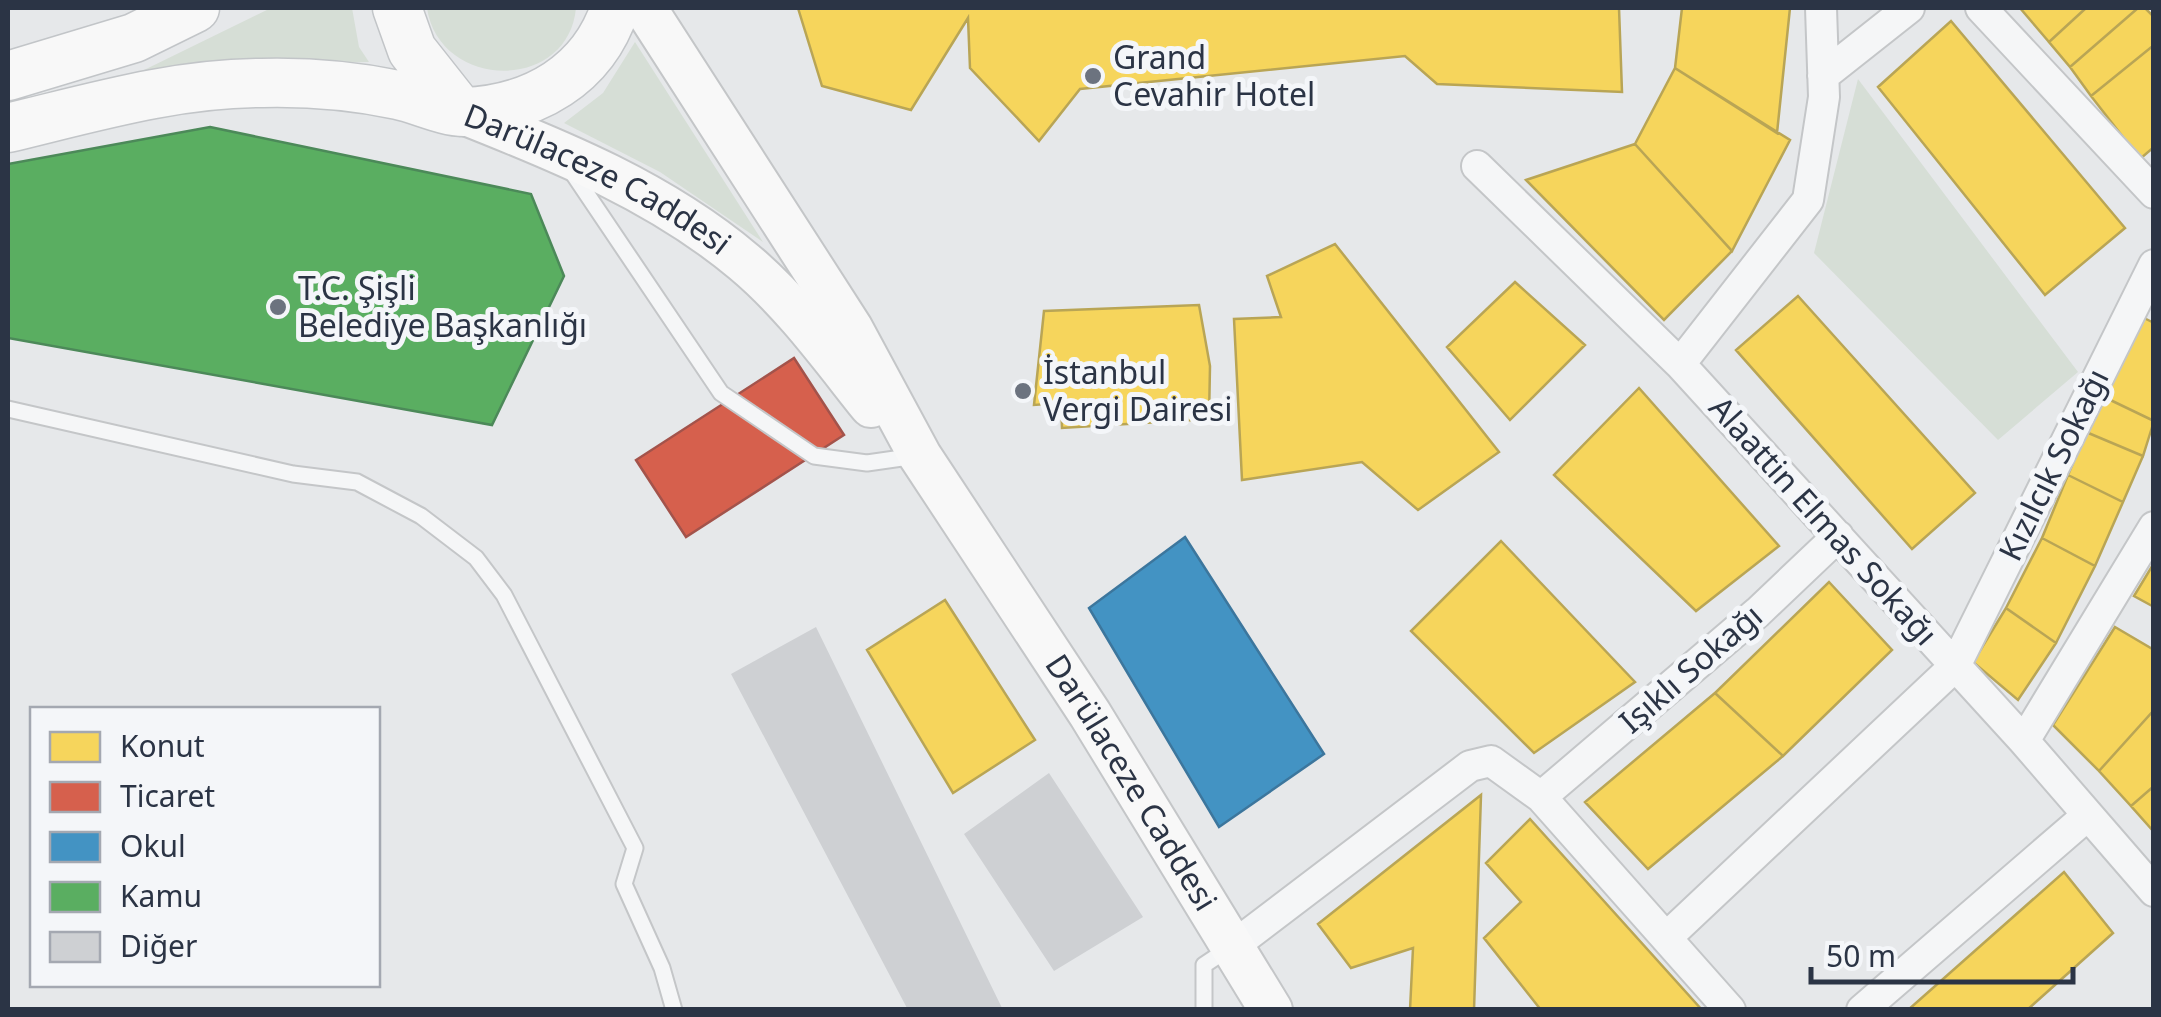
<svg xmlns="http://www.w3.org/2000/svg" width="2161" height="1017" viewBox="0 0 2161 1017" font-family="'Noto Sans',sans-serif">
	<rect width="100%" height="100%" fill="#e6e8ea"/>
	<path fill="#d6ded6" d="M271,8h81l7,39 10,15 -104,2 -122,14 -3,-6z
		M427,8h149c-8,85 -137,82 -149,0z
		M635,42l128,200 -103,-70 -96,-49 39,-30z
		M1858,79l220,293 -80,68 -184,-187z"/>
	<path fill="#f6d55c" stroke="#b9a555" stroke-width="2.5" d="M798,8h821l3,84 -185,-8 -32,-28 -325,33 -41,52 -69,-73 -2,-50 -57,92 -89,-24z
		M1682,8h108l-13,125 -102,-65z
		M2020,8h66l-37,34z
		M2086,8h52l-68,59 -21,-25z
		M2138,8h7l9,9v28l-63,51 -21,-29z
		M1951,21l174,207 -80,67 -167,-208z
		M2154,45v102l-14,12 -49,-63z
		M1675,68l115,72 -58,111 -97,-107z
		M1635,144l97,107 -68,69 -138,-140z
		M1335,244l164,208 -81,58 -56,-48 -120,18 -8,-161 47,-2 -14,-41z
		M1515,282l70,63 -75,75 -63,-73z
		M1798,296l177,197 -63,56 -176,-199z
		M1199,305l11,61 -1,53 -147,9 -1,-25 -27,2 10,-94z
		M2142,317l12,6v98l-52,-25z
		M1639,388l140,158 -83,65 -142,-136z
		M2102,396l52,25 -11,35 -57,-24z
		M2086,432l57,24 -20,46 -55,-27z
		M2068,475l55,27 -28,64 -53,-28z
		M2042,538l53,28 -39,77 -50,-35z
		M1501,541l134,141 -101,71 -123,-122z
		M2154,563v44l-20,-11z
		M1829,582l63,68 -109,106 -68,-63z
		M945,600l90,140 -82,53 -86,-143z
		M2006,608l50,35 -38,57 -45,-38z
		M2115,627l39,23v60l-55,61 -46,-46z
		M1715,693l68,63 -135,113 -63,-67z
		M2154,710v76l-23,20 -32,-35z
		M2154,786v46l-23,-26z
		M1481,795l-7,215h-64l3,-62 -62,20 -33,-44z
		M1530,819l172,191h-161l-57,-72 37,-36 -35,-39z
		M2064,872l49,61 -86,77h-119z"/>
	<path fill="#d6604d" stroke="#a3534b" stroke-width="2.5" d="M794,358l50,77 -158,102 -50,-77z"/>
	<path fill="#4393c3" stroke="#3c769d" stroke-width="2.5" d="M1185,537l139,217 -105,73 -130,-219z"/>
	<path fill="#5aae61" stroke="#4c8959" stroke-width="2.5" d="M210,127l321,67 33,82 -72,149 -484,-87v-174z"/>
	<path fill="#ced0d3" d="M816,627l187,383h-95l-177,-336z
		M1049,773l94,144 -89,54 -90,-137z"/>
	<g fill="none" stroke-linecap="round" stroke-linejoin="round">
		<g stroke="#c4c6c8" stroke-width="19">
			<path id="service" d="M572,172l149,221 93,63 53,7 49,-7
				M8,409l285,65 64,8 64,34 55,42 28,37 131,253 -11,36 38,84 12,42
				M1204,1008v-43l24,-16"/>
		</g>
		<g stroke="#c4c6c8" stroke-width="34">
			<path id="minor" d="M1981,8l173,185
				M1823,76l86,-68
				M1477,166l203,198 344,377 130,150
				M1680,364l128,-164 16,-103 -3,-89
				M2024,741l130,-214
				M1541,797l217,-185 80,-76
				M1666,938l289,-272 199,-401
				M1232,947l238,-181 21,-5 50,36 189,213
				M1862,1010l226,-195"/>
		</g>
		<g stroke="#c4c6c8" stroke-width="46">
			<g id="secondary">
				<path id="s1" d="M645,8l206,320 69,128 170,258 181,296"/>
				<path id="s2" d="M461,112c99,39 200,80 283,150 49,41 87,94 127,144"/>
			</g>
		</g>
		<g stroke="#c2c5c8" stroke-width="51">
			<path id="primary" d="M397,8l15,42 49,62
				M8,76l126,-38 61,-30
				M8,128c83,-20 167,-45 254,-45 43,-1 93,3 136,12 20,4 46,17 66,17 70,-3 129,-37 151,-104"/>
		</g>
		<use href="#service" stroke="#f5f6f7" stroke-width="15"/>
		<use href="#minor" stroke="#f5f6f7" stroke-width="30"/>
		<use href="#secondary" stroke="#f8f8f8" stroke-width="42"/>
		<use href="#primary" stroke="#f8f8f8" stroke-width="48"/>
	</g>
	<g fill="#6c737f" stroke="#f4f6f9" stroke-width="4">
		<circle cx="1093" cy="76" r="10"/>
		<circle cx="278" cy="307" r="10"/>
		<circle cx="1023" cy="391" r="10"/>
	</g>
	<g text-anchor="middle" stroke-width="10" stroke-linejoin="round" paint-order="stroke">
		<g font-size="32" fill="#2b3445" stroke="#f4f6f9" text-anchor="start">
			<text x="1113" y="69">Grand<tspan x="1113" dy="37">Cevahir Hotel</tspan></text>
			<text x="298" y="300">T.C. Şişli<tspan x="298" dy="37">Belediye Başkanlığı</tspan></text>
			<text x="1043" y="384">İstanbul<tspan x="1043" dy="37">Vergi Dairesi</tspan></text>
		</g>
		<g font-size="32" fill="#2b3445" stroke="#f4f6f9">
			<text dy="11" stroke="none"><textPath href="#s2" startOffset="152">Darülaceze Caddesi</textPath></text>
			<text transform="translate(2054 465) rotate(-64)" y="11">Kızılcık Sokağı</text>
			<text transform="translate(1823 521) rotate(48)" y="11">Alaattin Elmas Sokağı</text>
			<text transform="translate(1691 669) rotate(-41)" y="11">Işıklı Sokağı</text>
			<text dy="11" stroke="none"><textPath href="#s1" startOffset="915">Darülaceze Caddesi</textPath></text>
		</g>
	</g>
	<rect width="2161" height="1017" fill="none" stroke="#2b3445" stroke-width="20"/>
	<rect x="30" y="707" width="350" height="280" fill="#f4f6f9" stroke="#a4a8b1" stroke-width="2.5"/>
	<rect x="50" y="732" width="50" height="30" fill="#f6d55c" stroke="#a4a8b1" stroke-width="2.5"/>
	<text x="120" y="757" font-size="30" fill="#2b3445">Konut</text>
	<rect x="50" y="782" width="50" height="30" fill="#d6604d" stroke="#a4a8b1" stroke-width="2.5"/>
	<text x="120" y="807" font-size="30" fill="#2b3445">Ticaret</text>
	<rect x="50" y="832" width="50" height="30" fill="#4393c3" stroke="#a4a8b1" stroke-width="2.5"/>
	<text x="120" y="857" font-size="30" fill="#2b3445">Okul</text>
	<rect x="50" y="882" width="50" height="30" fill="#5aae61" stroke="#a4a8b1" stroke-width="2.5"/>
	<text x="120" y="907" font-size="30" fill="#2b3445">Kamu</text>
	<rect x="50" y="932" width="50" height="30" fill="#ced0d3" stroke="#a4a8b1" stroke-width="2.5"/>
	<text x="120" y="957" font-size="30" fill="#2b3445">Diğer</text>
	<path d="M1811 967v15h262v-15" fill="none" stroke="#2b3445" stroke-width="5"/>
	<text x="1826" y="967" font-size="30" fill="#2b3445" stroke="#f4f6f9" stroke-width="8" paint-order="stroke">50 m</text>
</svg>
